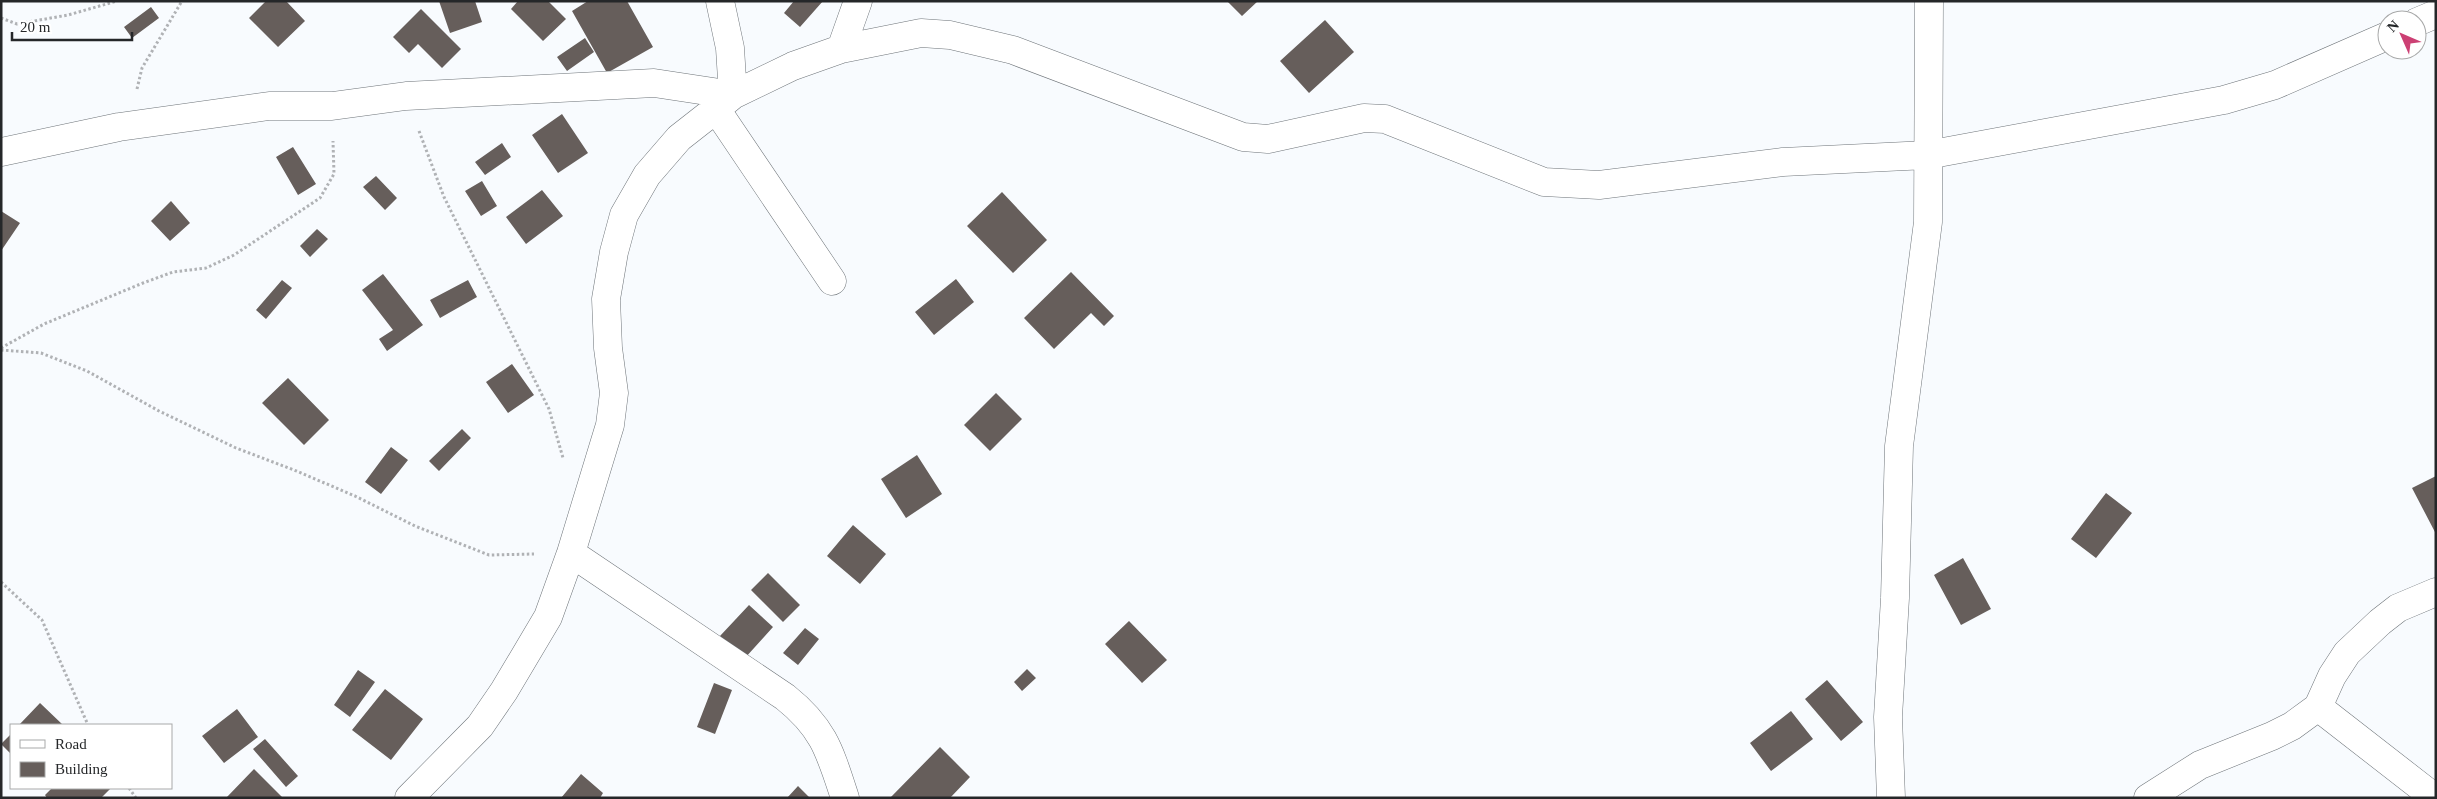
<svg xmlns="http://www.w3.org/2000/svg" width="2437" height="799" viewBox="0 0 2437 799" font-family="'Times New Roman',serif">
	<rect width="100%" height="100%" fill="#f8fbfe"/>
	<path fill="#665e5b" d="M266,1h20l19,20 -27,26 -29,-29z
		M439,1h36l7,21 -32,11z
		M518,1h30l18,18 -23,22 -32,-32z
		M588,1h39l26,46 -46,26 -35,-62z
		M794,1h29l-23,26 -16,-14z
		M1227,1h31l-16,15z
		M151,7l8,11 -27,20 -8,-11z
		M421,9l40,40 -19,19 -24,-24 -9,9 -16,-16z
		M1325,20l29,32 -45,41 -29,-32z
		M585,38l9,14 -27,19 -10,-14z
		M562,114l26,39 -30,20 -26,-38z
		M502,143l9,14 -26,18 -10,-13z
		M293,147l23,37 -18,11 -22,-38z
		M376,176l21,22 -12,12 -22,-23z
		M482,181l15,25 -16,10 -16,-25z
		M542,190l21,26 -37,28 -20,-27z
		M1002,192l45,48 -34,33 -46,-47z
		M171,201l19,22 -20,18 -19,-20z
		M1,211l19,12 -19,28z
		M317,229l11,10 -18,18 -10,-11z
		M1071,272l43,44 -10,10 -13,-13 -37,36 -30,-31z
		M383,274l40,51 -36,26 -8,-12 14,-9 -31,-40z
		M956,279l18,23 -40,33 -19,-23z
		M282,280l10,8 -26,31 -10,-9z
		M468,280l9,17 -37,21 -10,-18z
		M512,364l22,31 -26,18 -22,-31z
		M288,378l41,42 -25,25 -42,-42z
		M996,393l26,26 -32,32 -26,-26z
		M462,429l9,9 -32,33 -10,-10z
		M391,447l17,13 -27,34 -16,-12z
		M917,455l25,39 -36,24 -25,-39z
		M2436,476v58l-24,-46z
		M2106,493l26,20 -36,45 -25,-19z
		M853,525l33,29 -26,30 -33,-28z
		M1963,558l28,51 -30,16 -27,-50z
		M768,573l32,32 -17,17 -32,-32z
		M749,605l24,22 -28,31 -25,-22z
		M1129,621l38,39 -25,23 -37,-39z
		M805,628l14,11 -21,26 -15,-12z
		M1027,669l9,9 -14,13 -8,-9z
		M358,670l17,12 -25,35 -16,-12z
		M1827,680l36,42 -22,19 -36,-42z
		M714,683l18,7 -17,44 -18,-7z
		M385,689l38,30 -32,41 -39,-30z
		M40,703l23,22h-44z
		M237,709l21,28 -34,26 -22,-27z
		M1791,711l22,28 -42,32 -21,-28z
		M11,734v20l-10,-10z
		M265,739l33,37 -12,11 -33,-38z
		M940,747l30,30 -20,21h-60z
		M254,769l29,29h-57z
		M581,774l22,19 -3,5h-39z
		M798,786l12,12h-23z
		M52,788h59l-10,10h-54l-2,-3z"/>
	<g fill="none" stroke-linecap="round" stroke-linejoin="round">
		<g stroke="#6e7479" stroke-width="29">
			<path id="minor" d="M2417,22l19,-8
				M841,49l17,-48
				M716,109l116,172
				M1,152l118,-25 150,-21h63l74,-10 248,-13 79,12 -3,-47 -10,-47
				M571,553l214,144c39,31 45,55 60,101
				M2318,707l117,91
				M409,798l71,-72 24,-35 44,-74 23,-64 39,-128 4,-32 -6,-45 -2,-49 8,-47 10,-37 23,-40 32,-37 37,-29 17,-14 60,-29 48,-17 80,-16 29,2 63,15 230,87 25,2 96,-21 21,1 159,63 55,3 184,-23 144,-7 297,-55 51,-15 112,-49
				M1891,798l-3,-81 7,-119 4,-152 29,-224 1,-221
				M2148,798l52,-33 72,-29 20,-10 26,-19 14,-31 15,-23 33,-31 18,-14 38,-16"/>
		</g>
		<path stroke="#b0b2b5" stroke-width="3" stroke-dasharray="2.5 2.5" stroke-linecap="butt" d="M1,18l16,6 51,-9 49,-14
			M137,89l5,-21 40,-67
			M419,131l25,66 105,212 14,49
			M1,348l43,-24 99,-41 30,-11 33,-4 28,-13 86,-57 14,-24 -1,-33
			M1,350l40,3 46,18 72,40 77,37 58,22 61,26 60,30 74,29 45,-1
			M1,582l41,38 46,105
			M129,788l7,10"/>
		<use href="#minor" stroke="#fff" stroke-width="28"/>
	</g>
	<rect width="2437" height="799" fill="none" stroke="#252729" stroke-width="5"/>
	<rect x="10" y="724" width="162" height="65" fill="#ffffff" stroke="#a8a9a9"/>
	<rect x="20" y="740" width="25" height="8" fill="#ffffff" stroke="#a8a9a9"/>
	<text x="55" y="749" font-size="15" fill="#252729">Road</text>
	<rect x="20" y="762" width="25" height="15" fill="#665e5b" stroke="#a8a9a9"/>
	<text x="55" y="774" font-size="15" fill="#252729">Building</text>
	<g transform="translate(2402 35) rotate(315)"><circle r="24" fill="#ffffff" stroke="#a8a9a9"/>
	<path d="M0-4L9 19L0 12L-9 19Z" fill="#cc4074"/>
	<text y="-8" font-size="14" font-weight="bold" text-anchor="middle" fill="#252729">N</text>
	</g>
	<path d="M12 32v8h120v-8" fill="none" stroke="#252729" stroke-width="2.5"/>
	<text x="20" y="32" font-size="15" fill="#252729" stroke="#ffffff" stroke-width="4" paint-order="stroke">20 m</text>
</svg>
